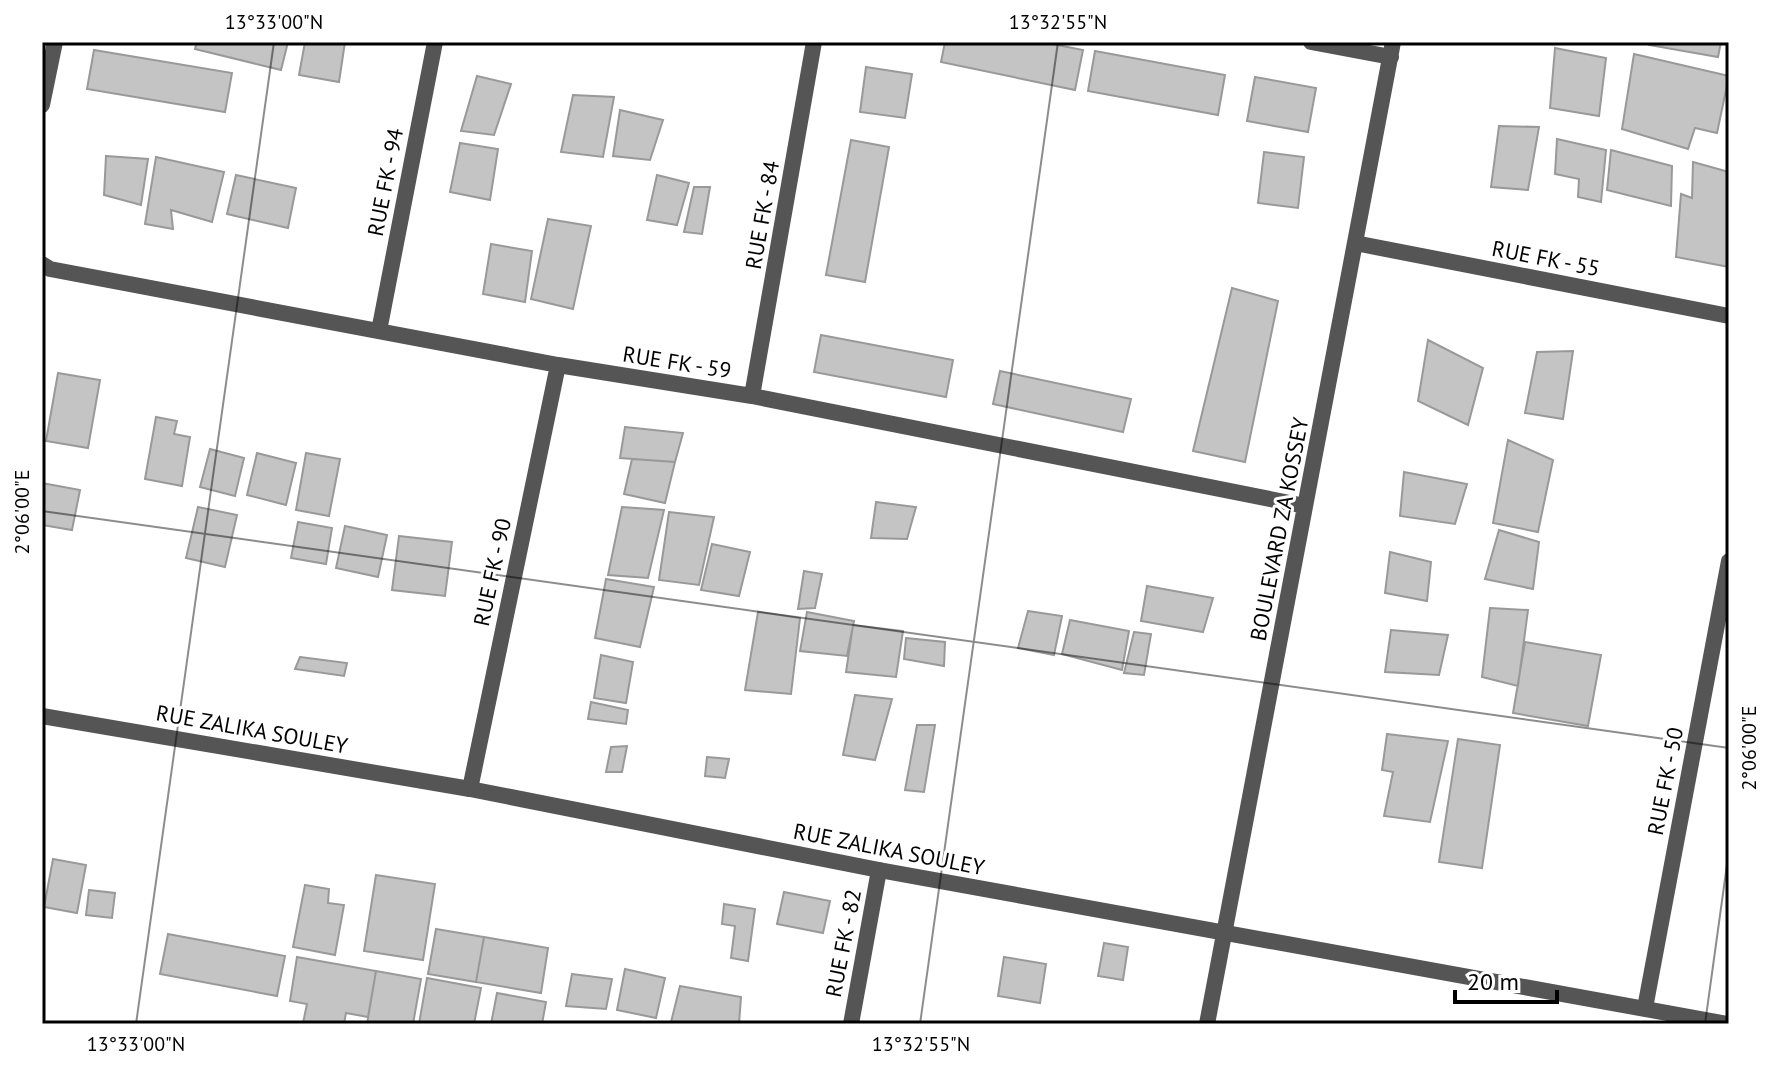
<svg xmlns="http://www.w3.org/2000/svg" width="1771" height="1066" viewBox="0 0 1771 1066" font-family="'PT Sans',sans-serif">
	<rect width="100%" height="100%" fill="#fff"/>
	<path fill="#c4c4c4" stroke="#999" stroke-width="2" d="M197,42h91l-7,28 -86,-21z
		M305,42h40l-6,40 -40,-7z
		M945,42h97l41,8 -8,40 -134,-28z
		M1649,42h72l-3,15 -69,-12z
		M1555,48l51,10 -7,58 -49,-8z
		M94,50l138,23 -7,39 -138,-23z
		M1095,51l130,24 -7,40 -130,-24z
		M1634,54l95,22 -12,57 -22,-5 -7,21 -66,-20z
		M866,67l46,7 -7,44 -45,-6z
		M477,76l34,8 -17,51 -33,-4z
		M1255,77l61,11 -8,44 -61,-11z
		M573,95l41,2 -11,60 -42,-5z
		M620,110l43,10 -13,40 -37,-4z
		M1499,126l40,1 -11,63 -37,-3z
		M1557,139l49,11 -5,52 -23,-5 1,-18 -24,-5z
		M851,140l38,7 -24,135 -39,-7z
		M460,143l38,6 -8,51 -40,-8z
		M1611,150l61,16 -1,40 -64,-16z
		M1264,152l40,5 -6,51 -40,-5z
		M106,156l42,3 -7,46 -37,-10z
		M156,157l68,15 -12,50 -41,-12 2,19 -28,-5z
		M1693,162l36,10v95l-53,-10 5,-63 11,4z
		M236,175l60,13 -8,40 -61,-14z
		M657,175l32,8 -12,42 -30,-5z
		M694,187h16l-8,47 -18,-2z
		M548,219l43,7 -18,83 -42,-10z
		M491,244l41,7 -7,51 -42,-8z
		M1232,288l46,13 -33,161 -52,-11z
		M821,335l132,25 -7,37 -132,-25z
		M1428,340l55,28 -15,57 -50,-24z
		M1573,351l-10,68 -38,-6 12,-61z
		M1000,371l131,28 -8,33 -130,-28z
		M58,373l42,7 -12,68 -42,-7z
		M156,417l21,4 -3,13 16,3 -8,49 -37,-7z
		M625,427l58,6 -8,29 -55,-4z
		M1508,440l45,20 -15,72 -45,-9z
		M210,449l34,9 -9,38 -35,-9z
		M257,453l39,10 -10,42 -39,-10z
		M306,453l34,6 -11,57 -33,-6z
		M632,459l43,3 -10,41 -41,-9z
		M1404,472l63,12 -12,40 -55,-8z
		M42,483l38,7 -8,40 -30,-5z
		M876,502l40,5 -9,32 -36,-1z
		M198,507l39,8 -12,52 -39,-9z
		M622,507l42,3 -16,68 -40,-3z
		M669,512l45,5 -15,68 -40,-5z
		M298,522l34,6 -6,36 -35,-6z
		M345,526l42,9 -9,42 -42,-9z
		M1499,530l40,12 -6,47 -48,-10z
		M399,536l53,6 -7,54 -53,-6z
		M712,544l38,8 -11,44 -38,-6z
		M1390,552l41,10 -4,39 -42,-8z
		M804,571l18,3 -7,34 -17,1z
		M606,579l48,8 -14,60 -45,-9z
		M1147,586l66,12 -10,34 -62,-11z
		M1490,608l38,2 -10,76 -36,-9z
		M1028,611l34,5 -8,39 -36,-7z
		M758,612l42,6 -9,76 -46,-4z
		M807,612l47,9 -7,35 -47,-5z
		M1070,620l59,11 -7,39 -60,-16z
		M853,625l50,6 -7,46 -50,-5z
		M1391,630l57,5 -9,40 -54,-3z
		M1134,632l17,2 -7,41 -20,-2z
		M906,638l39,4 -1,24 -40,-7z
		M1525,642l76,13 -13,71 -75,-13z
		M601,655l32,7 -7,41 -32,-5z
		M300,657l47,6 -3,13 -49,-7z
		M855,695l37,4 -17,61 -32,-5z
		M591,702l37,8 -2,14 -38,-5z
		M917,725h18l-11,67 -19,-2z
		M1387,734l61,7 -18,81 -46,-6 9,-44 -11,-2z
		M1458,739l42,6 -18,123 -43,-6z
		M627,746l-5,26h-16l5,-25z
		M707,757l22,2 -4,19 -20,-2z
		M53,859l33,6 -9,48 -33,-6z
		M376,875l59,9 -12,76 -59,-9z
		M305,885l24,4 -1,14 16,2 -9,50 -42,-8z
		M89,890l26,3 -3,25 -26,-3z
		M784,892l46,9 -7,32 -46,-9z
		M724,904l31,5 -7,52 -17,-3 4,-32 -13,-2z
		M436,929l48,8 -8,45 -48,-8z
		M168,934l117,22 -8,40 -117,-22z
		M484,937l64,11 -7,45 -65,-11z
		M1104,943l24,4 -5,33 -25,-4z
		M297,957l79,14 -8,46 -22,-4 -2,11 -41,-1 4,-19 -17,-3z
		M1004,957l42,7 -6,39 -42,-7z
		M625,969l40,9 -9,40 -39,-8z
		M376,971l45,8 -8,45h-46z
		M572,974l40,5 -6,30 -40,-3z
		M427,978l54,10 -7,36h-55z
		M680,986l61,11 -2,27 -68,-2z
		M497,993l49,9 -4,22h-51z"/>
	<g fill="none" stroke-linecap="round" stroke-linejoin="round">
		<path stroke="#555" stroke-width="16" d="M1311,42l80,15
			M42,105l13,-63
			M1355,243l374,73
			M42,264l8,5 508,96 194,31 553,110
			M379,331l56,-289
			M752,396l62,-354
			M470,789l88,-424
			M1645,1008l84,-447
			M851,1024l28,-154
			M1207,1024l186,-982"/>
		<path stroke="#555" stroke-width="16" d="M42,716l428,73 409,81 849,154"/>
	</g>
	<path fill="none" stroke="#000" stroke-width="2" stroke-opacity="0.45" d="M42,511l1687,237M136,1024l138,-982M920,1024l138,-982M1705,1024l24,-174"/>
	<g text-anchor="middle" stroke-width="6" stroke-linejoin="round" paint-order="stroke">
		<g font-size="22" fill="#000" stroke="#fff">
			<text transform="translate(385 182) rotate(-79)" y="8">RUE FK - 94</text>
			<text transform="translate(762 215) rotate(-80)" y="8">RUE FK - 84</text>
			<text transform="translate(1546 258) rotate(11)" y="8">RUE FK - 55</text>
			<text transform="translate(677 362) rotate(9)" y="8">RUE FK - 59</text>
			<text transform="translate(1279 529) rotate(-79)" y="8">BOULEVARD ZA KOSSEY</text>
			<text transform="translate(492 572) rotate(-78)" y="8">RUE FK - 90</text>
			<text transform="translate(252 729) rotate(10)" y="8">RUE ZALIKA SOULEY</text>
			<text transform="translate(1665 781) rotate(-79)" y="8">RUE FK - 50</text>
			<text transform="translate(889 849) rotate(11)" y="8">RUE ZALIKA SOULEY</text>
			<text transform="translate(843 943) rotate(-79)" y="8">RUE FK - 82</text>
		</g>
	</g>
	<rect width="1771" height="1066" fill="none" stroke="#ffffff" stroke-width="88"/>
	<path d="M1455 990v12h102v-12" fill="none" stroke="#000000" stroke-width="4"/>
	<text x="1467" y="990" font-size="24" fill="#000000" stroke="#ffffff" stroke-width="6" paint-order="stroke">20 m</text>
	<rect x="44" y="44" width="1683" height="978" fill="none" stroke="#000" stroke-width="3"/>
	<g font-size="20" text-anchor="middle" fill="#000">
		<text x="274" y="29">13°33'00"N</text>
		<text x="1058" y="29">13°32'55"N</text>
		<text transform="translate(22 512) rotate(-90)" y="7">2°06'00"E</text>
		<text transform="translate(1749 748) rotate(-90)" y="7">2°06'00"E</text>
		<text x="136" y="1051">13°33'00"N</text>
		<text x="921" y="1051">13°32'55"N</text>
	</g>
</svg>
